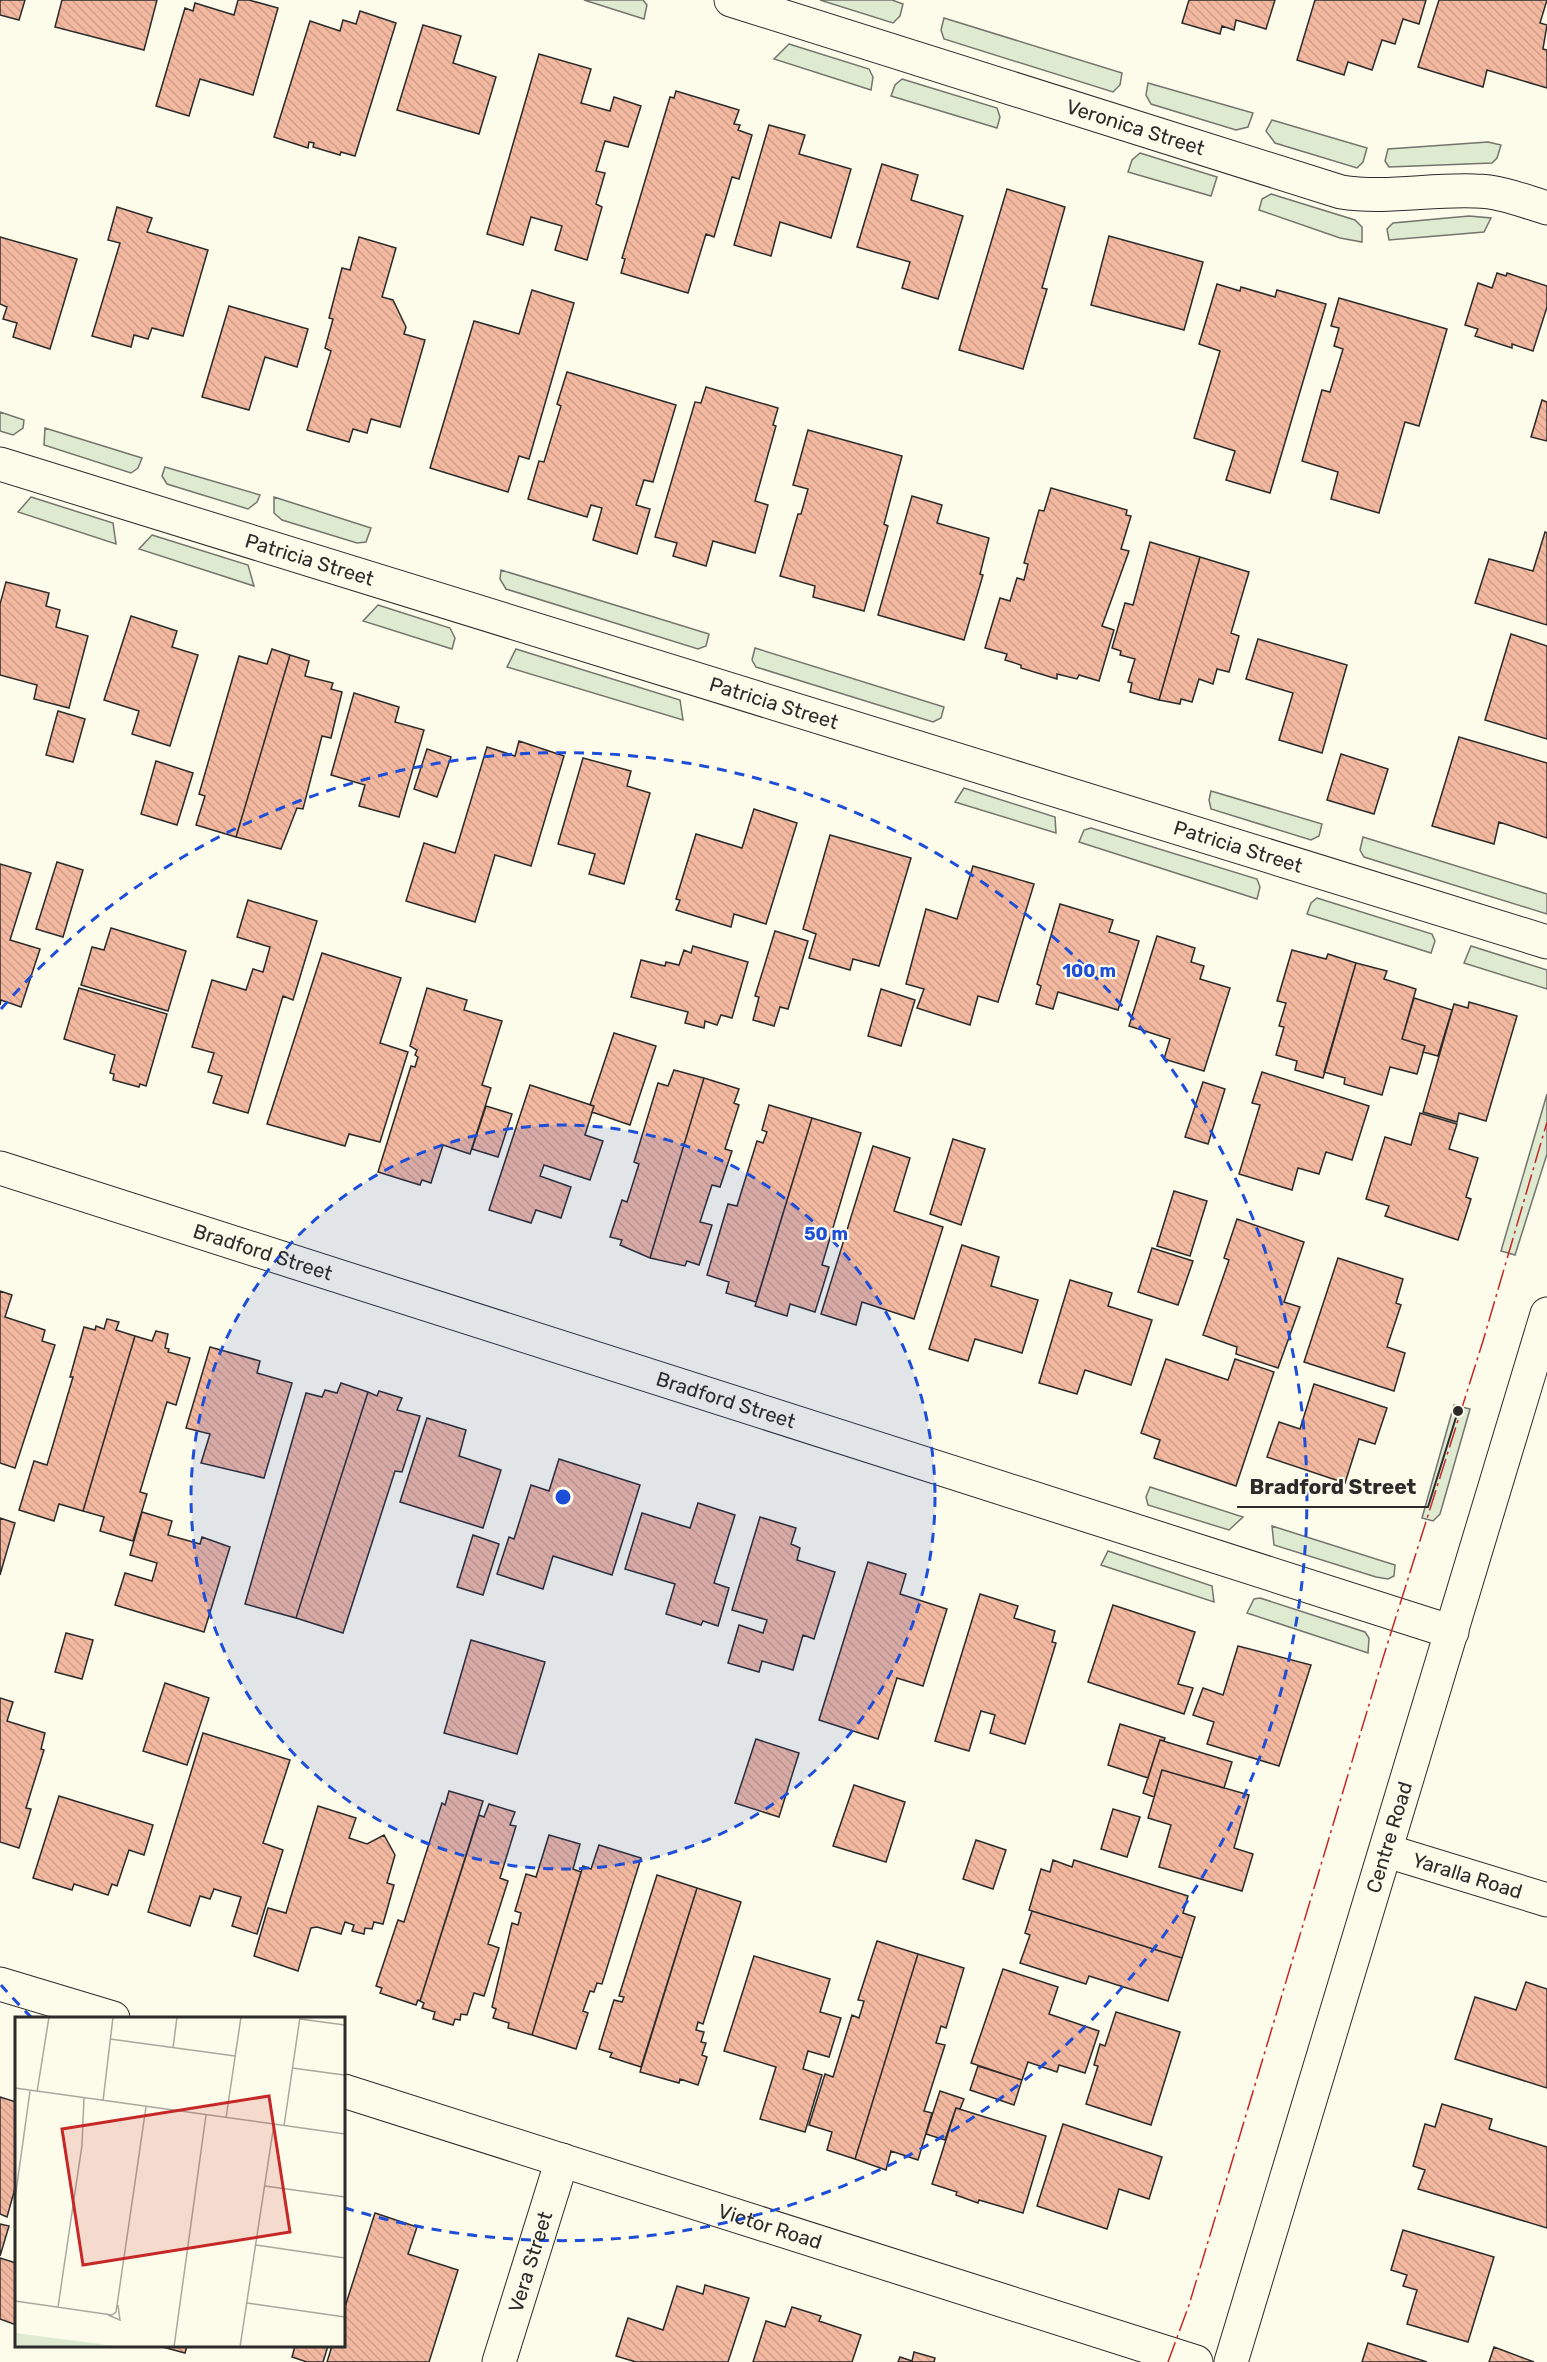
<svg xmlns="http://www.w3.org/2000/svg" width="1547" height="2362" viewBox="0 0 1547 2362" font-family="Rubik,sans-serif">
	<defs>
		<pattern id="building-back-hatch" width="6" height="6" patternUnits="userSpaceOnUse" patternTransform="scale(1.5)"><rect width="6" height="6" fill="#f2b8a0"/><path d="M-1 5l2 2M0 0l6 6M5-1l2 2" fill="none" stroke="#d09e8a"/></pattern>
	</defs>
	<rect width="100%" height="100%" fill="#fdfbea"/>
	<path fill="#deebd1" stroke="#74746e" stroke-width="1.5" d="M584,0h59l4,5 -3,14z
		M820,0h72l11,4 -3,12 -7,7z
		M944,18l178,55 -2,12 -7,7 -169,-53 -3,-9z
		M789,44l80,25 4,8 -2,13 -97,-31z
		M902,79l95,29 3,9 -3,11 -106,-32 4,-11z
		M1148,83l105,30 -5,14 -12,3 -85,-26 -5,-9z
		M1272,120l95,28 -4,14 -6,6 -82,-25 -9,-12z
		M1488,142l13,3 -4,13 -5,5 -103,4 -4,-6 3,-12z
		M1140,153l77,24 -6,19 -83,-24 4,-12z
		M1271,194l84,26 7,7v15l-22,-4 -81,-28 3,-11z
		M1469,216l22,2 -7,14 -95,8 -2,-11 6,-6z
		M0,412l24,8 -1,8 -10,7 -13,-4z
		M45,428l97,30 -4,10 -7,5 -87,-28z
		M165,467l95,28 -3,7 -9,7 -81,-25 -5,-8z
		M31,497l82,26 3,21 -98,-32z
		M274,497l97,31 -5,14 -9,1 -75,-23 -8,-7z
		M152,535l96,30 6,21 -115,-37z
		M501,570l208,64 -3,12 -8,3 -192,-60 -6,-10z
		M378,605l72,23 5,10 -3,11 -89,-28z
		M755,648l189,59 -3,11 -8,4 -177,-55 -4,-7z
		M516,649l164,51 3,20 -176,-53z
		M964,788l91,29 1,16 -101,-31z
		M1211,791l111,33 -3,12 -8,4 -100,-31 -2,-9z
		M1091,828l166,51 3,8 -3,12 -178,-57 5,-12z
		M1363,837l184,57v20l-183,-57 -4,-7z
		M1317,898l115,36 3,7 -4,12 -124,-39 4,-11z
		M1471,946l76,24v19l-83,-26z
		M1547,1094v60l-32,101 -14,-4z
		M1454,1405l16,4 -30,105 -7,7 -11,-3z
		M1150,1487l93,30 -14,13 -81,-25 -2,-8z
		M1272,1526l123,39 -1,11 -6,3 -12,-2 -102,-32z
		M1108,1551l104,35 2,16 -113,-37z
		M1260,1598l105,34 4,6 -1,15 -121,-40 7,-14z"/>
	<path fill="url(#building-back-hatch)" stroke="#2b2b2b" stroke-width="1.5" d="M0,0h25l-6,20 -19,-5z
		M62,0h95l-13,50 -89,-23z
		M238,0h11l29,8 -25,87 -53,-16 -11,37 -33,-10 29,-98 8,3 2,-8 39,12z
		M1189,0h86l-9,29 -30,-9 -2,10 -12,-4 -2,8 -38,-11z
		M1315,0h111l-7,24 -16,-5 -8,25 -13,-4 -10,30 -24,-8 -4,13 -47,-15z
		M1439,0h108l-7,23 7,2 -4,24 4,1v38l-60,-18 -4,17 -65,-20z
		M360,11l36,12 -41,133 -14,-4 -1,3 -27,-8 1,-4 -5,-1 -1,6 -34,-11 36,-116 30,10 3,-11 13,4z
		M423,25l38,11 -8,27 43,14 -17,57 -82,-24z
		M539,54l52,15 -10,34 29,8 4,-14 27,9 -13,41 -23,-6 -9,30 9,2 -9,31 6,3 -15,53 -32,-10 7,-24 -31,-9 -8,28 -36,-11z
		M676,91l63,19 -5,14 6,1 -2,5 14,5 -13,44 -7,-2 -18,60 -8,-3 -18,59 -67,-20 4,-14 -3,-1 48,-161 4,1z
		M769,125l36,10 -6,19 52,15 -20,69 -51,-16 -9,34 -37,-11z
		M882,164l36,11 -7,25 52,16 -25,83 -36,-11 8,-26 -53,-15z
		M1007,189l58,18 -23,81 5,1 -24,80 -64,-19z
		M117,207l35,11 -5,14 61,18 -25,86 -31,-8 -4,11 -14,-4 -3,12 -39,-11 28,-93 -12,-3z
		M1109,236l94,26 -19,68 -93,-25z
		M0,237l77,22 -27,90 -37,-12 4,-14 -14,-4 4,-12 -7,-3z
		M359,237l37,11 -14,49 11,3 13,27 -2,7 21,6 -25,87 -29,-8 -4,14 -14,-4 -4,13 -42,-12 24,-79 -6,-3 8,-29 -4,-1 13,-50 8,2z
		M1497,273l9,3 1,-3 40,13v21l-14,44 -21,-7v4l-37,-12 3,-7 -13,-4 13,-42 14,5z
		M1217,284l23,7 1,-4 34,10 2,-7 49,14 -56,189 -44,-13 9,-29 -41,-13 26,-87 -21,-7z
		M532,290l42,13 -45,156 -10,-3 -11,36 -78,-24 44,-147 45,13z
		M1339,298l108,31 -28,97 -14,-4 -26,91 -48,-14 7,-27 -36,-11 20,-71 8,2 13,-43 -9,-3 5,-18 -8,-2z
		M229,306l79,23 -11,38 -32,-10 -16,53 -47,-13z
		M567,372l109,33 -23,77 -9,-2 -8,25 14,4 -13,45 -44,-14 9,-32 -11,-3 -4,12 -59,-18 11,-38 5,1 17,-56 -4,-2z
		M706,387l72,21 -5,17 3,1 -21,75 13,4 -13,48 -42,-12 -7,25 -33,-10 4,-13 -22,-6 40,-135 6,1z
		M1542,400l5,2v39l-16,-4z
		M808,430l94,26 -18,68 4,2 -24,85 -51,-14 2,-11 -35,-10 18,-62h3l7,-25 -15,-4z
		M1051,488l76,22 -1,5 5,1 -10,33 8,2 -27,75 12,4 -15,51 -20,-6 -2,4 -20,-5v5l-36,-11v-3l-16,-5 2,-6 -22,-6 15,-50 10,3 7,-23 7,2 4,-16 -4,-1 15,-53 5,1z
		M912,496l30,9 -5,18 52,15 -9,36 3,1 -19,65 -86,-25z
		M1545,532l2,1v92l-72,-22 14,-44 44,12z
		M1150,542l50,15 -41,143 -29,-8 2,-9 -4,-1 7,-23 -15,-4 1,-4 -9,-3 13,-45 8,2z
		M1200,557l49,15 -18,61 8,3 -10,36 -12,-3 -4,15 -14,-5 -7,23 -11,-3 -1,5 -21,-4z
		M6,582l43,11 -3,13 14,4 -4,17 32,9 -19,72 -35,-9 3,-14 -37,-10v-71z
		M131,616l46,15 -5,16 26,8 -28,91 -38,-12 7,-23 -35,-11z
		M1511,634l36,12v93l-62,-19z
		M1258,639l89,26 -25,88 -43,-13 14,-47 -47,-14z
		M272,649l18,6 -54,182 -40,-12 9,-29 -6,-2 40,-138 28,8z
		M290,655l19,6 -4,15 28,7 -2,6 11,3 -11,46 -9,-2 -19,73 -6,-1 -16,41 -45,-12z
		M354,693l45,14 -4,15 29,8 -25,87 -40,-11 6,-21 -34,-10z
		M58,711l27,8 -12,43 -27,-7z
		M1459,737l88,26v75l-48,-16 -5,22 -62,-18z
		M519,741l45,15 -33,110 -36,-11 -20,67 -69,-21 18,-58 31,10 32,-106 28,9z
		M427,749l24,8 -14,40 -23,-8z
		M1341,754l47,15 -14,45 -47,-14z
		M583,758l48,13 -4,15 23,7 -26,91 -35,-10 6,-20 -37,-10z
		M156,761l37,12 -16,52 -36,-11z
		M754,809l43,14 -31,101 -32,-10 -3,13 -55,-17 4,-10 -4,-1 20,-65 46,14z
		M830,835l81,23 -32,108 -26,-7 -3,11 -41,-12 7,-24 -13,-5z
		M57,862l26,8 -20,67 -27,-8z
		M0,864l31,9 -21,67 30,9 -19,58 -20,-7 -1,5z
		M973,866l61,18 -36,118 -20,-6 -8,29 -53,-17 7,-19 -18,-5 20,-75 31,10z
		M248,900l69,21 -24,79 -10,-4 -35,117 -35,-10 9,-27 -14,-4 6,-19 -22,-6 20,-67 34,10 7,-21 10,3 7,-25 -33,-10z
		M1060,904l53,16 -4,12 30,9 -21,69 -60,-18 -5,17 -17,-5 5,-18 -4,-2z
		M111,928l75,23 -18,60 -87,-26 11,-38 12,3z
		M775,931l33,10 -20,68 -8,-2 -6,19 -21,-6 6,-23 -4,-1z
		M1157,936l38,12 -4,14 13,4 -4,13 30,9 -26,83 -40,-12 6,-20 -41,-13z
		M693,946l55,16 -16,56 -11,-3 -4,10 -12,-4 -1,7 -19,-5 3,-11 -57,-15 10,-37 24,6 1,-4 13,3 5,-15 7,3z
		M1292,950l34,9 2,-5 28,9 -33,115 -28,-8 2,-9 -21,-6 8,-28 -5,-1 7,-23 -9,-2z
		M322,953l79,25 -21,65 28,9 -28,90 -31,-8 -4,12 -78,-22z
		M1356,963l31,8 -3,8 32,10 -14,50 23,7 -8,28 -27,-7 -8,28 -38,-11 1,-6 -21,-6z
		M79,988l88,26 -21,72 -6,-2 -1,3 -26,-7 1,-6 -4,-1 5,-18 -51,-16z
		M427,988l40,12 -3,10 38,11 -20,64 9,3 -21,66 -27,-9 -12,38 -9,-3 -2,5 -42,-13 33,-106 4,1 3,-10 -3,-2 2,-5 -7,-4z
		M881,989l34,11 -14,46 -33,-10z
		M1414,998l38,12 -14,46 -15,-4 2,-6 -23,-7z
		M1469,1002l48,14 -31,105 -27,-8 -2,9 -34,-10 31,-108 14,4z
		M614,1033l42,13 -26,79 -38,-13 2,-6 -4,-1z
		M674,1070l30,8 -54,180 -30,-13 2,-5 -12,-3 12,-37 5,2 12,-38 -5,-2 24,-79 10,3z
		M1262,1072l107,34 -17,54 -26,-8 -7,22 -21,-6 -6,22 -53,-16 21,-69 -8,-2z
		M704,1078l35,11 -5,14 5,2 -14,44 7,2 -12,36 -8,-2 -12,37 12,3 -13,40 -12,-4 -2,5 -35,-8z
		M1203,1082l22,7 -17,55 -23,-7z
		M530,1085l64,21 -9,29 18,6 -13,39 -46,-15 -4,11 31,11 -10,31 -25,-8 -5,13 -42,-13z
		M769,1105l43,13 -56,184 -30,-9 3,-11 -22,-7 21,-71 9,2 20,-65 6,2 4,-11 -5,-2z
		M486,1106l26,8 -14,43 -26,-8z
		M1420,1113l37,11 -8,25 29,9 -12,39 5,2 -13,41 -73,-24 4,-10 -23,-7 19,-62 26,8z
		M812,1118l49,15 -39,132 7,2 -14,45 -25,-8 -3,12 -32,-10z
		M953,1139l32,10 -24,76 -31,-11z
		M873,1146l37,12 -16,53 49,16 -29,92 -52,-17 -6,23 -35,-11z
		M1174,1191l33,10 -17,55 -33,-10z
		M1237,1219l67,23 -20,60 16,5 -22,61 -42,-14 1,-7 -34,-12 26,-75 -5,-2z
		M962,1245l37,12 -8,29 47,14 -16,53 -47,-14 -7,22 -39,-12z
		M1152,1248l41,13 -15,44 -40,-13z
		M1338,1258l65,21 -7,24 5,2 -14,42 18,6 -11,38 -90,-29z
		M1070,1280l42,13 -4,13 44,14 -21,65 -46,-15 -8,24 -38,-11z
		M0,1291l12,4 -7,22 40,13 -3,11 13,4 -40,123 -15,-5z
		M107,1319l12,3 -3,8 19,6 -52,175 -24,-7 -5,17 -35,-11 15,-49 13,4 26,-88h-3l14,-50 11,3 1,-4 8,3z
		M156,1331l12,3 -3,14 4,1 -1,3 22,6 -14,47 -9,-3 -27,90 7,2 -14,47 -33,-10 4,-14 -21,-6 52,-175 17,5z
		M210,1347l50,14 -3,12 35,10 -28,95 -63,-15 9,-29 -24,-6z
		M1166,1359l62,21 7,-21 39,13 -38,114 -82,-28 6,-18 -19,-7z
		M341,1383l27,9 -72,226 -51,-14 61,-211 16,4 3,-7 12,3z
		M1314,1384l73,24 -12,36 -16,-5 -14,44 -78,-26 12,-35 21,7z
		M379,1391l23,7 -5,12 23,6 -18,56 -7,-1 -52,162 -47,-15 72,-226 9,4z
		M427,1418l39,12 -7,26 42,14 -18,58 -83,-26z
		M559,1459l81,26 -28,90 -59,-19 -10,33 -46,-15 12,-37 5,2 17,-54 18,6z
		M698,1503l37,12 -21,68 15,5 -11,38 -15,-5 -2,4 -35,-11 9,-30 -50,-15 17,-56 48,15z
		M142,1512l30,9 -4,14 32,9 2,-7 28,10 -26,85 -89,-27 10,-32 27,8 5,-18 -27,-8z
		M760,1517l36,11 -5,16 9,4 -3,12 38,12 -21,67 -11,-4 -10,35 -31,-9 -3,11 -31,-9 11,-38 24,8 4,-13 -35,-10z
		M0,1518l15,5 -15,52z
		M473,1535l26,9 -16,51 -26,-8z
		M868,1562l38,12 -6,20 47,15 -24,77 -26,-8 -19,61 -59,-19z
		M980,1594l38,12 -4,12 41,13 -3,11 4,1 -31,101 -35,-11 5,-18 -14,-4 -12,40 -34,-10z
		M1113,1605l82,27 -17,52 15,4 -9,26 -96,-32z
		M66,1633l27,7 -11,39 -27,-7z
		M471,1640l74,22 -28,92 -73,-21z
		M1238,1646l73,19 -32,101 -72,-22 7,-22 -21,-7 10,-27 20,7z
		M165,1683l44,15 -22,67 -44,-14z
		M0,1698l13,4 -6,19 38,12 -4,16 3,1 -18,58 5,1 -12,39 -19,-6z
		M1120,1724l45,14 -1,3 -4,-1 -12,38 -40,-13z
		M203,1733l87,27 -27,83 20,7 -26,84 -25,-8 9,-29 -27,-8 -4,10 -10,-3 -10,30 -42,-14z
		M756,1739l43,14 -20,64 -44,-14z
		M1160,1740l72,22 -8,26 -62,-18 -8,27 -11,-4z
		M1162,1770l87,25 -15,53 19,6 -11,37 -83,-24 12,-42 -23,-7z
		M854,1785l51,17 -19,60 -53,-16z
		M449,1791l34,10 -63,200 -2,-1 -2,5 -36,-12 2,-5 -6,-2 22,-66 6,2 38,-119 3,2z
		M59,1796l94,29 -9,30 -15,-5 -12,36 -5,-2 -4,11 -34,-11 -2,6 -39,-12z
		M489,1804l26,8 -5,13 6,1 -16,52 8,3 -20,63 11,4 -15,48 -10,-3 -7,22 -6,-1 -1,6 -5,-1 -2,6 -20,-6 2,-7 -13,-4 2,-5 -4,-2 59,-186 5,2z
		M318,1806l38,12 -7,20 18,6 17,-9 11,20 -8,28 7,2 -11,39 -9,-2 -2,7 -7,-1 -1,6 -12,-3 2,-6 -9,-3 -4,12 -24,-7 -6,1 -13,43 -44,-15 14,-48 18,5z
		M1113,1809l27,8 -13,40 -26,-8z
		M549,1835l31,9 -7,25 8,3 -49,163 -24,-7 1,-5 -16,-5 3,-9 -4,-2 20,-84 6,2 3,-12 -6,-2 11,-37 10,3z
		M976,1840l30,10 -13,39 -30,-10z
		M599,1845l42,13 -39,126 -5,-1 -3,9 -4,-1 -7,20 5,2 -12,36 -44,-14 51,-169 8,3z
		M1053,1860l19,7 2,-7 114,36 -5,17 12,4 -13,41 -153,-48 12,-41 9,3z
		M657,1875l40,13 -56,179 -31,-10 2,-4 -13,-4 15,-49 8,2 2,-5 -5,-1z
		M697,1888l44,14 -38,122 -5,-2 -2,8 8,2 -3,10 5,1 -4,12 5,2 -9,28 -18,-6 -1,4 -39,-11z
		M1032,1911l150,47 -14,43 -79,-25 -3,8 -66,-21 10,-28 -5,-2z
		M877,1941l41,13 -63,205 -28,-9 5,-18 -23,-7 16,-51 8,3 19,-62 7,3 5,-17 -6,-1z
		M918,1954l46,14 -18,60 -5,-2 -5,17 9,2 -21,66 8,2 -14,47 -27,-9 -5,19 -31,-11z
		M754,1956l76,23 -10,33 21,6 -12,39 -21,-6 -5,18 19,6 -17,57 -45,-13 16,-52 -52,-16z
		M1003,1969l55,18 -9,27 50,17 -14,42 -26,-8 -2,7 -29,-10 -6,18 -51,-17z
		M1526,1982l21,7v99l-92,-29 20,-62 41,13z
		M1116,2012l64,20 -29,93 -65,-21 12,-38 -4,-1 6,-21 5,2z
		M978,2066l44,14 -8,25 -44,-15z
		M940,2091l24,8 -4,10 -4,-1 -11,32 -19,-6z
		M0,2097l16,5v83l-9,32 -7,-3z
		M1442,2104l50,15 -3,10 58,18v81l-129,-39 7,-19 -12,-4 12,-42 10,3z
		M956,2108l90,28 -23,77 -44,-13 -1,3 -22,-8 1,-3 -25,-8z
		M1063,2124l99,33 -13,42 -30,-10 -12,40 -70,-23z
		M375,2213l42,14 -9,27 50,16 -29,92h-102l5,-16h12v-36z
		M0,2224l9,2 -9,30z
		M1403,2230l91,27 -26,85 -61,-18 10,-34 -14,-4 4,-11 -16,-5z
		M0,2258l16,5v62l-16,-6z
		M705,2285l44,13 -21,64h-92l-20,-6 12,-38 35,12 14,-44 26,8z
		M792,2307l29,9 -2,5 42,14 -9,27h-99l13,-41 19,6z
		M1368,2343l59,19h-65z
		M159,2346h28l-2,7z
		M295,2346h33l-5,16h-16l-15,-5z
		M1494,2347l40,15h-45z
		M914,2352l21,6 -1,4h-36l2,-5 12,4z"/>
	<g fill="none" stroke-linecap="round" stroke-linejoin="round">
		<g stroke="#2b2b2b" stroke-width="35">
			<g id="minor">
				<path id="s1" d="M731,0l610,192c45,7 89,-3 134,-1 25,0 49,10 72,17"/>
				<path id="s2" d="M0,464l1547,478"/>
				<path id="s3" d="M0,1168l1452,464"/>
				<path id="s4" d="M1387,1851l160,49"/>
				<path d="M0,1984l113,34"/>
				<path id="s5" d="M344,2091l852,271"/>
				<path id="s6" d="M499,2362l63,-202"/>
			</g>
		</g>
		<g stroke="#2b2b2b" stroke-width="35">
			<g id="major">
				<path id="s7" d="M1231,2362l316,-1048"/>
			</g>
		</g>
		<use href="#minor" stroke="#fdfbea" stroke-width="33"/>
		<use href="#major" stroke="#fdfbea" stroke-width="33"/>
		<path stroke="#c62828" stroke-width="1.5" stroke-dasharray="21 4.5 3 4.5" stroke-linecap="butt" d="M1168,2362l21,-57 194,-647 100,-317 64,-219"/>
	</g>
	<circle cx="563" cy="1497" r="372" fill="#1d4ed8" fill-opacity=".12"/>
	<g fill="none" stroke="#1d4ed8" stroke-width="3" stroke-dasharray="10 8">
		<circle cx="563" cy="1497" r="372"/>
		<path d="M32 2018A744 744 0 0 1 1 1985M1 1009A744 744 0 1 1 345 2208"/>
	</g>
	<g text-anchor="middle" stroke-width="4.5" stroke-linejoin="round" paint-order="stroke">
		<g font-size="20" fill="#2b2b2b" stroke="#fdfbea">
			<text dy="7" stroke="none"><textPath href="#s1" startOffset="424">Veronica Street</textPath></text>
			<text dy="7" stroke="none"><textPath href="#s2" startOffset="324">Patricia Street</textPath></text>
			<text dy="7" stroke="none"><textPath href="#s2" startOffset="810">Patricia Street</textPath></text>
			<text dy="7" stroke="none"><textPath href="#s2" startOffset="1296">Patricia Street</textPath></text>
			<text dy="7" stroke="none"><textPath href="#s3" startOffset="276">Bradford Street</textPath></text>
			<text dy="7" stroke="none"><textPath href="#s3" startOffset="762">Bradford Street</textPath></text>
			<text dy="7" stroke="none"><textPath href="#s7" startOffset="548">Centre Road</textPath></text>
			<text dy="7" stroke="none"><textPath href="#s4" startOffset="84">Yaralla Road</textPath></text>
			<text dy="7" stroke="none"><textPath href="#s5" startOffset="447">Victor Road</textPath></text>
			<text dy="7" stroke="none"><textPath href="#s6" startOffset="105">Vera Street</textPath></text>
		</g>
	</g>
	<g transform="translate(15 2017)">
		<rect width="330" height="330" fill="#fdfbea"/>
		<path d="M0,316l108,14h-108z" fill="#deebd1"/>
		<path fill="none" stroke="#a9a89e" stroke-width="1.5" d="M285,2l45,6M95,22l125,17M158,31l4,-31M277,51l52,7M0,71l330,46M22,75l12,-75M88,84l10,-84M211,101l15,-101M269,109l16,-109M250,169l80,11M0,182l15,-108M241,228l89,13M0,284l97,14 4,-3 30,-205M232,286l98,14M43,290l24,-162 2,-47M93,298l12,5 -2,-15M159,330l32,-232M225,330l34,-223"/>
		<path fill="#c62828" fill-opacity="0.15" stroke="#c62828" stroke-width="3" d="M254,79l21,136 -207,33 -21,-136z"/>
		<rect width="330" height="330" fill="none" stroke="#2b2b2b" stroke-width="3"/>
	</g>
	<circle cx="563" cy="1497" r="9" fill="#1d4ed8" stroke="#fdfbea" stroke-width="3"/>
	<g font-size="18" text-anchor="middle" font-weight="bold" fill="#1d4ed8" stroke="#fdfbea" stroke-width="4.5" stroke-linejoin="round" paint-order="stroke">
		<text x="1089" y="977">100 m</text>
		<text x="826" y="1240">50 m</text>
	</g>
	<path fill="none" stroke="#2b2b2b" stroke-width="2" d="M1458 1411L1428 1507H1237"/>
	<circle fill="#2b2b2b" stroke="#fdfbea" stroke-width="2" cx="1458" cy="1411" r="6"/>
	<g font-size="21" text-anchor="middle" font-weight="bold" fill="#2b2b2b" stroke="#fdfbea" stroke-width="4.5" stroke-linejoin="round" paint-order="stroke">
		<text x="1333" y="1494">Bradford Street</text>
	</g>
</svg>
